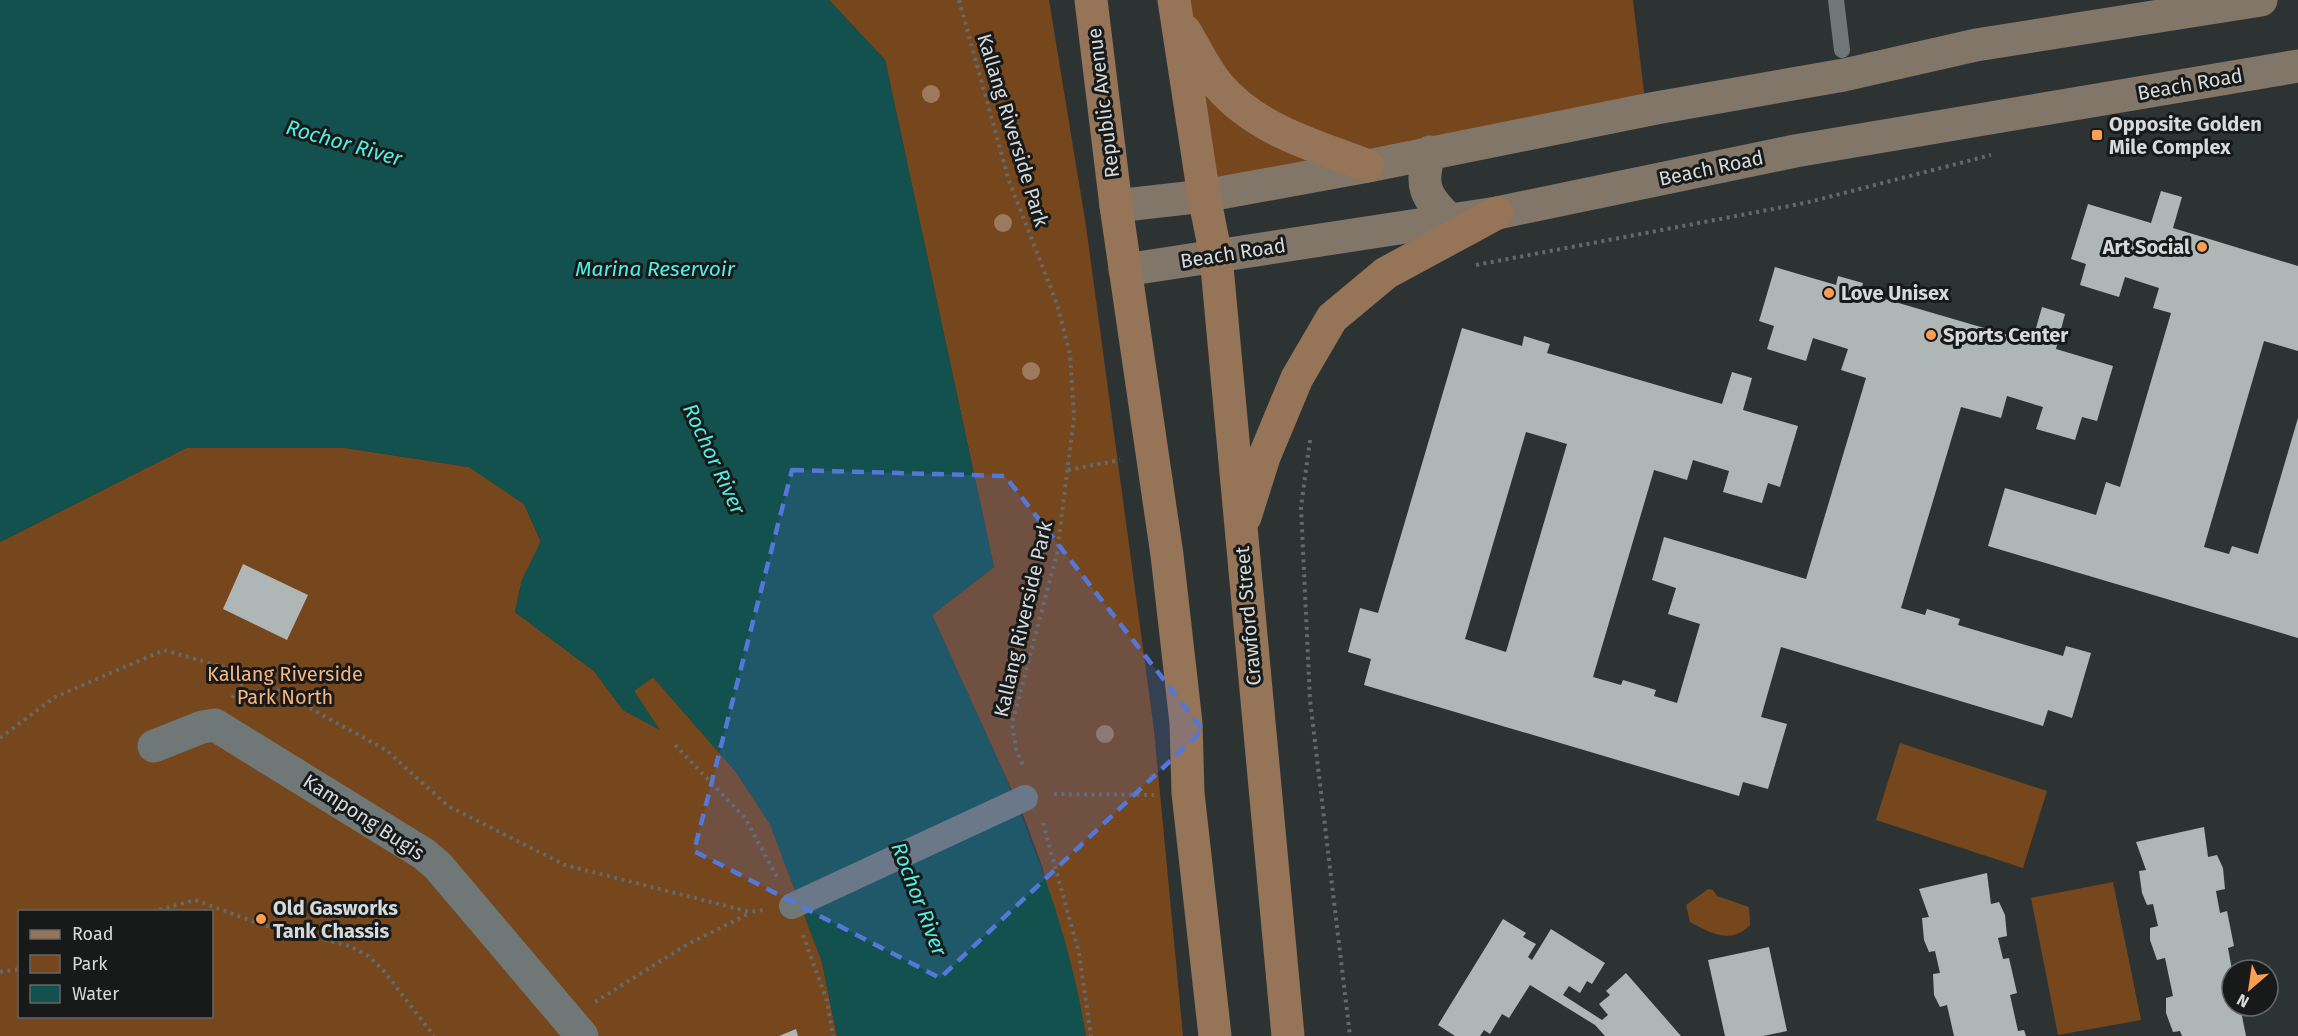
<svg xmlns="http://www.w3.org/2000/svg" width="2298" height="1036" viewBox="0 0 2298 1036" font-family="'Fira Sans',sans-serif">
	<rect width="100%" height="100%" fill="#2d3333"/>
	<path fill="#76461c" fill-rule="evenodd" d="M829,0h220l37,226 68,504 29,306h-97l-44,-170 -18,-49 -92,-202 62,-48 -109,-507z
		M1186,0h447l13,109 -442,87z
		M186,448h160l123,19 55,37 17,38 -19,38 -7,32 79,59 29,39 36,19 -25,-38 19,-14 83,95 34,52 52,138 15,74h-837v-494zM20,912h192v104h-192z
		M1900,743l147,48 -24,77 -147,-48z
		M2113,882l28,138 -83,15 -27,-137z
		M1708,889l5,1 4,6 32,11 1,18c-19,20 -39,8 -60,-3l-4,-17z"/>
	<path fill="#12514d" d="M0,0h829l56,60 109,507 -62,48c62,137 130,271 154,421h-249l-15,-74 -52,-138 -34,-52 -83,-95 -19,14 26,39 -37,-20 -29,-39 -79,-59 7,-32 19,-39 -17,-37 -55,-37 -123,-19h-160l-186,94z"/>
	<path fill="#afb6b6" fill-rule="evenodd" d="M2161,191l21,6 -9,31 125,38v85l-34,-10 -60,206 25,7 3,-8 26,8 40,-136v220l-310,-92 17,-58 91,27 10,-33 14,5 51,-174 -18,-5 6,-20 -34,-11 -6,20 -39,-12 6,-21 -15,-5 17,-55 63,19z
		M1775,267l61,18 2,-9 25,7 -2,9 171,50 10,-35 23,7 -9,35 57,17 -16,55 -15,-4 -7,23 -39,-11 7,-22 -36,-11 -6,22 -40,-11 -60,201 24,7 2,-6 33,10 -2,6 105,31 3,-10 25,7 -19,65 -24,-8 -5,16 -262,-79 -20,70 26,7 -19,65 -25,-7 -4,14 -375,-111 7,-26 -23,-7 12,-44 18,5 84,-285 60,18 2,-10 26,8 -3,9 175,51 10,-32 20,6 -9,32 55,16 -18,61 -12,-4 -6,20 -39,-11 6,-21 -36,-11 -6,20 -33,-10 -61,207 28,8 2,-5 33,10 -2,6 23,7 23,-79 -32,-10 8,-26 -24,-8 12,-43 142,42 60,-201 -25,-8 7,-21 -35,-11 -7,23 -39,-12 7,-23 -15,-5zM1526,432l41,12 -61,208 -41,-13z
		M243,564l65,31 -21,45 -64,-31z
		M2204,827l4,30 9,-2 6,13 2,21 -9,2 4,22 7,-2 7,35 -6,2 4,22v36h15l2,9 -7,1 4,20h-64l-2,-5 -7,1 -7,-19v-15l7,-2 -8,-38 -8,2 -7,-20v-12l8,-2 -5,-22 -6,1 -5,-12 -3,-22 7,-1 -10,-28z
		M1987,873l4,31 8,-2 6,13 2,21 -9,2 5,21 6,-1 8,35 -7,2 8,36 6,-1 2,6h-72l-7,-31 -7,2 -6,-12 -1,-21 7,-1 -5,-22 -6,1 -5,-12 -2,-22 7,-1 -10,-28z
		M1503,919l23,14 -3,4 13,7 -8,13 4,3 19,-31 54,34 -13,21 -5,-3 -7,12 -11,-7 -6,9 39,25 6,-5 -9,-11 11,-9 -4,-4 20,-18 55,63h-76l-10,-11 -65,-40 -21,33 -7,-4 -12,20 -6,-4 -4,6h-25l-17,-11z
		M1769,947l18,84 -24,5h-38l-17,-76z
		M796,1029l2,7h-19z"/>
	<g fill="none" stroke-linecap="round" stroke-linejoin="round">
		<path stroke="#646969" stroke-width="4" stroke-dasharray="3 4.5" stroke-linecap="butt" d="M959,0l50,181 48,123 13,50 4,63 -17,136 -45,171 4,25 8,19
			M1476,265l329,-62 186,-48
			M1310,440l-9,67 9,193 40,336
			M1068,470l52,-10
			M232,698l16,-24
			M0,738l55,-41 109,-47 84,24 138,76 62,56 117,59 185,47 13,-2
			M675,745l70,73 33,61
			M1054,794l100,1
			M1043,823l36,130 12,83
			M152,912l43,-12 68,25 87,21 18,10 15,14 51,66
			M803,935l24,66 6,35
			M0,972l20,-3
			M595,1002l93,-58 62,-31"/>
		<path stroke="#707877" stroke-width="16" d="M1836,0l6,50"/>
		<path stroke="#707877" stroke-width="26" d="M792,906l233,-108"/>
		<path stroke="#707877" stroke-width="33" d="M154,746l48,-19 13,-2 209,129 14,12 144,170"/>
		<path stroke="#827668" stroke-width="33" d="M1430,152c-11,33 -5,45 20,68
			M1116,206l88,-10 164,-30 288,-58 188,-33 132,-30 285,-45
			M1125,270l372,-57 298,-62 503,-85"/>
		<path stroke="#957458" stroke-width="33" d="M1091,0l25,206 51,349 19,168 2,70 27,243
			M1174,0l30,196 12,60 72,780
			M1185,31c11,18 20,39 34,55 39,45 95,59 149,80
			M1245,517l19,-60 33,-79 35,-60 54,-45 111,-60"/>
	</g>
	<g fill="#9d7a5d">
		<circle cx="931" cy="94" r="9"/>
		<circle cx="1003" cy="223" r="9"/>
		<circle cx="1031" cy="371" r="9"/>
		<circle cx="1105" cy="734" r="9"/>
	</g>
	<path fill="#5478d9" fill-opacity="0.2" stroke="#5478d9" stroke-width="4.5" stroke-dasharray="12 8" stroke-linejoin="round" d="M792,470l213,6 198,254 -263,248 -246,-127z"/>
	<g fill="#fb9e51" stroke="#181a1a" stroke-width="2">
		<rect x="2091" y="129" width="12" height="12" rx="3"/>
		<circle cx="2202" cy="247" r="6"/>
		<circle cx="1829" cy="293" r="6"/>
		<circle cx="1931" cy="335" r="6"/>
		<circle cx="261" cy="919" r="6"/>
	</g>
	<g text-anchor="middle" stroke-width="6" stroke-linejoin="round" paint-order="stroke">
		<g font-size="20" fill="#d6dada" stroke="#181a1a">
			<text transform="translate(2190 84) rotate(-10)" y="7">Beach Road</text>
			<text transform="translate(1103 103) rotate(-97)" y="7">Republic Avenue</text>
			<text transform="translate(1013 130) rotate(73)" y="7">Kallang Riverside Park</text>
			<text transform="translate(1711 168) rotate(-12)" y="7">Beach Road</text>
			<text transform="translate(1233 253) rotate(-9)" y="7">Beach Road</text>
			<text transform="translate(1248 616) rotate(-95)" y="7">Crawford Street</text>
			<text transform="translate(1023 619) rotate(-77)" y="7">Kallang Riverside Park</text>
			<text transform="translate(364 817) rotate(33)" y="7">Kampong Bugis</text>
		</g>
		<g font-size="20" font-weight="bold" fill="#d6dada" stroke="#181a1a" text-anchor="start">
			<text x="2109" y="131">Opposite Golden<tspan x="2109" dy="23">Mile Complex</tspan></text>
			<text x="2190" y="254" text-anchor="end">Art Social</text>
			<text x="1841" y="300">Love Unisex</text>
			<text x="1943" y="342">Sports Center</text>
			<text x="273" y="915">Old Gasworks<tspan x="273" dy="23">Tank Chassis</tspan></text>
		</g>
		<g font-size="20" fill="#f9b47f" stroke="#181a1a">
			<text x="285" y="681">Kallang Riverside<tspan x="285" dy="23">Park North</tspan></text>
		</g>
		<g font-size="21" font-style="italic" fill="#4ff0e6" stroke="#181a1a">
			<text transform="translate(344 143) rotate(16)" y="7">Rochor River</text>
			<text x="655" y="276">Marina Reservoir</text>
			<text transform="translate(714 459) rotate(65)" y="7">Rochor River</text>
			<text transform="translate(919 899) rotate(69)" y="7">Rochor River</text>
		</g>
	</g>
	<rect x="18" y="910" width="195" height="108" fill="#181a1a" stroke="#646767" stroke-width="1.5"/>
	<rect x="30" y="930" width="30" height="9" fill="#957458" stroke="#646767" stroke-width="1.5"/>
	<text x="72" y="940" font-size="18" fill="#d6dada">Road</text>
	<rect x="30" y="955" width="30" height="18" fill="#76461c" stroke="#646767" stroke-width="1.5"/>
	<text x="72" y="970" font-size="18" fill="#d6dada">Park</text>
	<rect x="30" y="985" width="30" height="18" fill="#12514d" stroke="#646767" stroke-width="1.5"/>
	<text x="72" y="1000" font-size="18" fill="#d6dada">Water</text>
	<g transform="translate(2250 988) rotate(209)"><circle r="28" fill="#181a1a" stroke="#646767" stroke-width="1.5"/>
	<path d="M0-4.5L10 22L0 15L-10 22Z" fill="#fb9e51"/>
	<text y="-9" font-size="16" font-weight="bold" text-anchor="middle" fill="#d6dada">N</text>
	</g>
</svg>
